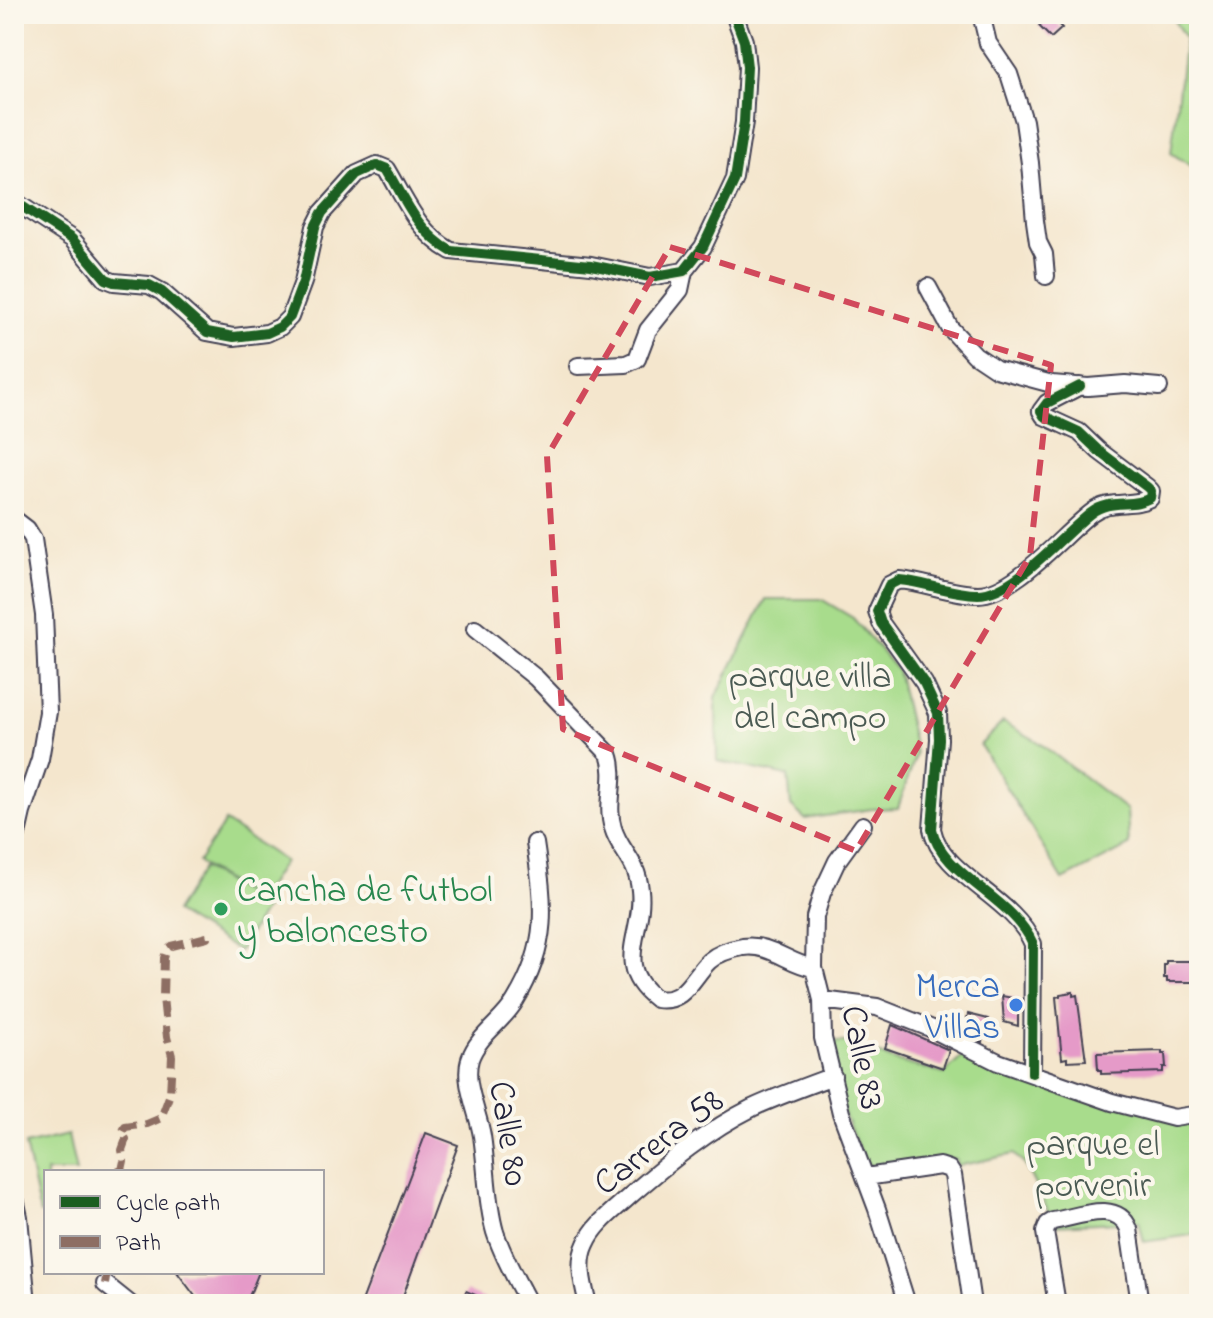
<svg xmlns="http://www.w3.org/2000/svg" width="1213" height="1318" viewBox="0 0 1213 1318" font-family="'Indie Flower',sans-serif">
	<rect width="100%" height="100%" fill="#fbf7ec"/>
	<filter id="ink" filterUnits="userSpaceOnUse"><feTurbulence type="fractalNoise" baseFrequency=".0125" numOctaves="2"/><feDisplacementMap in="SourceGraphic" scale="16" xChannelSelector="R" yChannelSelector="G"/><feConvolveMatrix kernelMatrix="1 2 1 2 8 2 1 2 1" color-interpolation-filters="sRGB"/></filter>
	<filter id="wash" filterUnits="userSpaceOnUse"><feTurbulence type="fractalNoise" baseFrequency=".006" numOctaves="4" result="noise"/><feDisplacementMap in="SourceGraphic" scale="32" xChannelSelector="R" yChannelSelector="G"/><feGaussianBlur stdDeviation="1.8" result="paint"/><feColorMatrix in="noise" values="0 0 0 0 0 0 0 0 0 0 0 0 0 0 0 0 0 1.4 0 .05"/><feComposite in="paint" operator="in"/></filter>
	<g filter="url(#wash)">
		<rect width="100%" height="100%" fill="#f4e6cd"/>
		<path fill="#a8dc8c" stroke="#657f64" stroke-width="2" d="M1170,14h29v157l-28,-18 14,-115z
			M766,599h55l32,19 44,52 19,84 -18,54 -26,1 -67,10 -14,-13 -3,-30 -71,-15 -1,-64z
			M1003,722l34,19 90,69 2,36 -66,34 -83,-135z
			M225,822l59,39 -26,41 8,5 -27,44 -64,-39 28,-44 45,27 -50,-33z
			M831,1042h20l41,18 52,14 20,-19 95,36 140,26v117l-55,8 -5,-21 -84,4 -30,-60 -11,-11 -57,12 -1,-7 -90,7 -23,-54z
			M68,1135l8,37h-30v40l-6,2 -15,-69z"/>
		<g id="blocks">
			<path fill="#e59ac8" d="M1050,16l12,12 -11,10 -12,-12z
				M1166,961h33v21h-32v-4h-3v-13h2z
				M1073,992v4l4,-1 9,65 -19,1v-3l-5,1 -6,-62 4,-1v-2z
				M1002,996l16,3v27l-14,-4z
				M968,1014l20,5 -6,23 -18,-10z
				M892,1025l57,25 -6,18 -58,-20z
				M1162,1051v3h3l1,13h-3v5l-62,2v-4h-3l-1,-17z
				M426,1133l32,12 -58,159h-39z
				M177,1272h82l-13,32h-45z
				M466,1291l30,13h-35z"/>
		</g>
	</g>
	<g filter="url(#ink)">
		<use href="#blocks" fill-opacity="0" stroke="#423f51" stroke-width="2"/>
		<g fill="none" stroke-linecap="round" stroke-linejoin="round">
			<g stroke="#423f51" stroke-width="20">
				<path id="minor" d="M981,14l7,29 21,31 15,47 6,42 5,58 3,21 6,12 2,22
					M14,201l58,38 34,40 8,3 35,3 13,7 45,40 27,5 33,-4 13,-6 10,-10 13,-35 12,-55 7,-14 35,-39 20,-9 10,4c18,30 31,64 64,82l140,14 59,12 34,-6 19,-24 32,-68 9,-57 3,-55 -3,-26 -10,-27
					M928,287l22,41 25,27 21,14 56,15 36,3 37,-3 34,3
					M578,366l48,-2 11,-5 11,-29 32,-40 4,-19
					M14,519l13,10 6,10 11,76 4,97 -8,47 -18,53 -8,35
					M475,629l61,49 73,76c9,24 -4,49 4,74 7,24 24,31 27,62 5,43 -29,75 16,109 29,5 36,-22 53,-38 9,-8 22,-12 34,-14 28,-4 45,17 71,21
					M863,825l-26,36 -15,32 -7,24 -1,51 8,32 1,38 18,75 36,96 30,95
					M822,1000l55,7 53,21 68,34 114,40 62,16 25,-4
					M1032,1073l1,-129c-20,-47 -92,-69 -101,-115l7,-90 -1,-26 -14,-30 -43,-60 -4,-12 12,-26 10,-5c26,2 52,14 79,14 36,0 84,-59 113,-81 19,-15 41,-5 59,-15l1,-7 -4,-4 -48,-36 -20,-19 -35,-16 -3,-5 6,-8 33,-17
					M866,1177l74,-11 9,3 4,6 19,129
					M14,1194l5,23 8,87
					M105,1284l25,20
					M529,1304c-12,-23 -26,-47 -34,-72 -9,-31 -8,-64 -13,-96 -4,-25 -19,-53 -12,-77 8,-24 33,-37 45,-58 35,-57 29,-97 20,-158
					M588,1304c-5,-20 -11,-41 -2,-60 9,-21 30,-35 46,-50 37,-32 76,-64 120,-86 26,-12 54,-22 81,-32
					M1057,1304l-12,-72 3,-8 5,-3c25,-4 64,-22 76,8l11,75"/>
			</g>
			<use href="#minor" stroke="#fff" stroke-width="16"/>
			<path stroke="#8d6e63" stroke-width="8" stroke-dasharray="16 8" stroke-linecap="butt" d="M116,1172l6,-2 2,-9 -2,-11 4,-11 -4,-6 3,-6 22,-3 14,-6 9,-24 2,-38 -5,-19 -4,-40 1,-39 3,-9 4,-3 36,-9v-4
				M105,1284l2,-12"/>
			<g stroke="#fbf7ec" stroke-width="15">
				<path id="cycleway" d="M14,201l58,38 34,40 8,3 35,3 13,7 45,40 27,5 33,-4 13,-6 10,-10 13,-35 12,-55 7,-14 35,-39 20,-9 10,4c18,30 31,64 64,82l140,14 59,12 34,-6 19,-24 32,-68 9,-57 3,-55 -3,-26 -10,-27
					M1032,1073l1,-129c-20,-47 -92,-69 -101,-115l7,-90 -1,-26 -14,-30 -43,-60 -4,-12 12,-26 10,-5c26,2 52,14 79,14 36,0 84,-59 113,-81 19,-15 41,-5 59,-15l1,-7 -4,-4 -48,-36 -20,-19 -35,-16 -3,-5 6,-8 33,-17"/>
			</g>
			<use href="#cycleway" stroke="#1b5e20" stroke-width="10"/>
		</g>
	</g>
	<path fill="none" stroke="#d1495b" stroke-width="6" stroke-dasharray="16 10" stroke-linejoin="round" d="M670,247l381,118 -21,191 -174,295 -293,-122 -16,-273z"/>
	<circle fill="#2e9e5b" stroke="#fbf7ec" stroke-width="3" cx="221" cy="909" r="8"/>
	<circle fill="#3f7fe0" stroke="#fbf7ec" stroke-width="3" cx="1016" cy="1005" r="8"/>
	<g text-anchor="middle" stroke-width="8" stroke-linejoin="round" paint-order="stroke">
		<g font-size="36" fill="#4a5a53" stroke="#fbf7ec">
			<text x="810" y="687">parque villa<tspan x="810" dy="41">del campo</tspan></text>
			<text x="1093" y="1155">parque el<tspan x="1093" dy="41">porvenir</tspan></text>
		</g>
		<g font-size="36" fill="#27864d" stroke="#fbf7ec" text-anchor="start">
			<text x="237" y="901">Cancha de futbol<tspan x="237" dy="41">y baloncesto</tspan></text>
		</g>
		<g font-size="36" fill="#366cbe" stroke="#fbf7ec" text-anchor="end">
			<text x="1000" y="997">Merca<tspan x="1000" dy="41">Villas</tspan></text>
		</g>
		<g font-size="36" fill="#22223b" stroke="#fbf7ec">
			<text transform="translate(865 1057) rotate(79)" y="13">Calle 83</text>
			<text transform="translate(511 1133) rotate(81)" y="13">Calle 80</text>
			<text transform="translate(657 1140) rotate(-37)" y="13">Carrera 58</text>
		</g>
	</g>
	<rect width="1213" height="1318" fill="none" stroke="#fbf7ec" stroke-width="48"/>
	<rect x="44" y="1170" width="280" height="104" fill="#fbf7ec" stroke="#a4a2a5" stroke-width="2"/>
	<rect x="60" y="1196" width="40" height="12" fill="#1b5e20" stroke="#a4a2a5" stroke-width="2"/>
	<text x="116" y="1210" font-size="24" fill="#22223b">Cycle path</text>
	<rect x="60" y="1236" width="40" height="12" fill="#8d6e63" stroke="#a4a2a5" stroke-width="2"/>
	<text x="116" y="1250" font-size="24" fill="#22223b">Path</text>
</svg>
